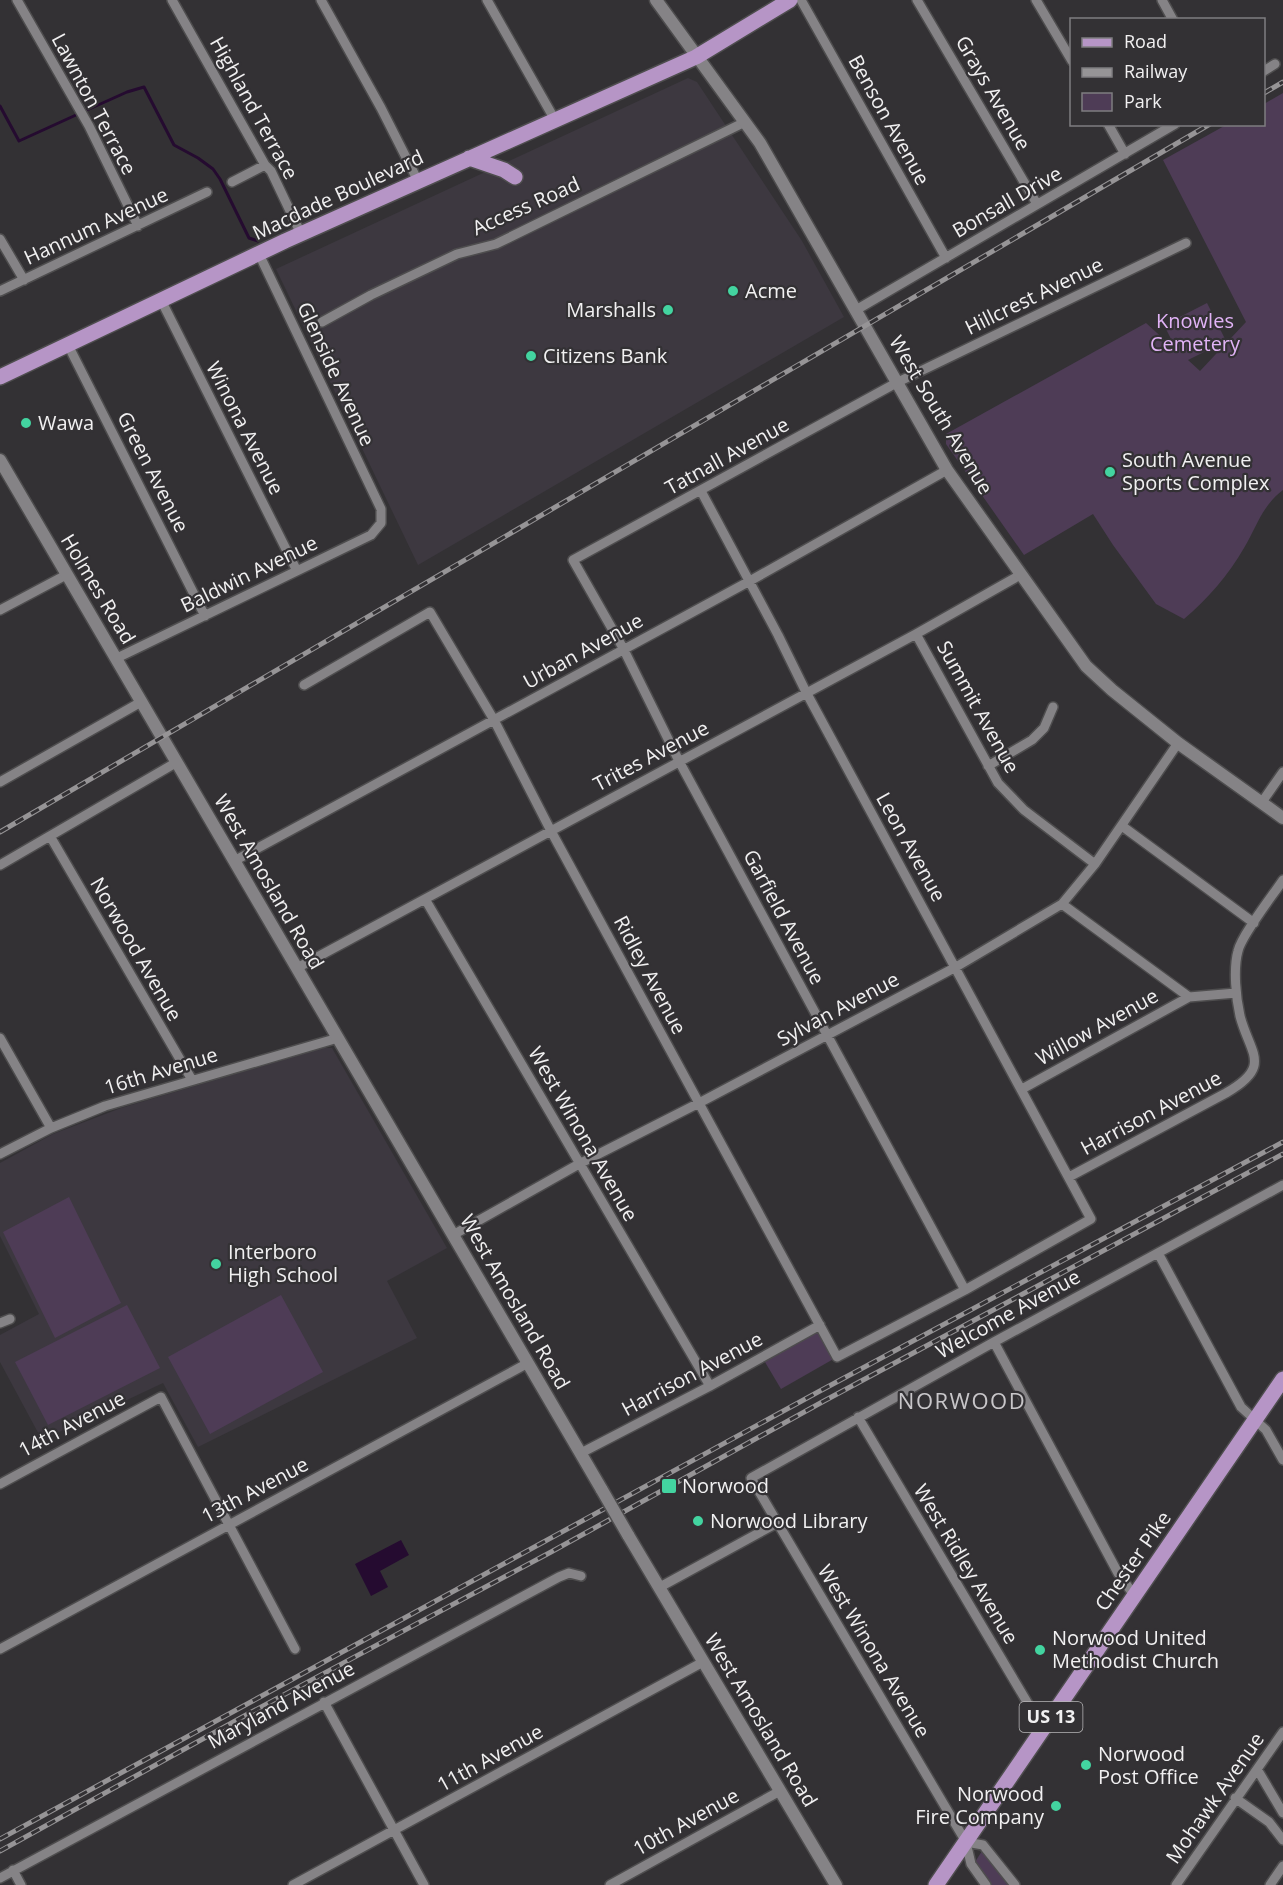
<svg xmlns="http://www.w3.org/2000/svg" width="1283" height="1885" viewBox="0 0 1283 1885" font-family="'Open Sans',sans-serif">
	<rect width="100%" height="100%" fill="#333134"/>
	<path fill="#3d3840" d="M688,78l9,4 105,159 42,76 -426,248 -142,-296z
		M323,1048h9l115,200 -60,33 30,57 -219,109 -35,-64 -121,57 -42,-78v-27l39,-21 -39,-78v-73l53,-29 68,-26z"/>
	<path fill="#4e3c56" d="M1283,93v397c-21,16 -26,36 -39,58 -15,26 -37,52 -60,71l-28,-15 -43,-59 -20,-31 -69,41 -78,-111v-10l200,-111 31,28 -13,-26 43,-22 19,38 -38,19 12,11 46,-49 -83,-162 63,-35 38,-1v-20z
		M69,1197l52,106 -66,35 -52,-106z
		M281,1295l42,77 -113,62 -42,-77z
		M127,1305l33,63 -112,57 -33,-63z
		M820,1325l17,32 -56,32 -19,-32z
		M982,1851l27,34h-18l-16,-23z"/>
	<path fill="#250b30" d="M401,1540l8,15 -29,16 8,16 -17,9 -16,-32z"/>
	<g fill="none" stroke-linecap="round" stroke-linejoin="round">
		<path stroke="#250b30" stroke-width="3" d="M0,106l19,35 57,-26
			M87,110l40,-18 17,-5 30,58 24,13 15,11 7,10 29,59 9,3"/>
		<g stroke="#4e4d4e" stroke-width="12">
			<path id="minor" d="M17,0l72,126 49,100
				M172,0l93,165 6,6 30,63
				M321,0l60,108 37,73
				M487,0l68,120
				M801,0l145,258
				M917,0l120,204
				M1036,0l36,61
				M1162,0l11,20
				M1264,71l11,-7
				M1108,124l17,30
				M232,182l33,-17
				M0,239l24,41
				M0,291l207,-99
				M161,300l136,271
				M856,310l319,-186
				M322,322l49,-27 86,-41 39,-10 249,-122
				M68,345l137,271
				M0,610l66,-35
				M916,634l82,149 26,27 71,54
				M117,658l254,-123 10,-12v-14l-122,-255
				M304,685l126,-73 64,108 57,111 286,526 128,-67 126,-71 -285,-527 -28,-57 -77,-144
				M988,766l44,-26 12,-12 9,-21
				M0,782l141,-80
				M1262,802l21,-30
				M1122,826l132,97
				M50,836l142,244
				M234,861l514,-279 199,-112
				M0,865l177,-103
				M425,899l285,487
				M1062,904l127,93 47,-4
				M297,968l619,-334 106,-60
				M0,1038l51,90
				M1022,1089l167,-92
				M0,1154l51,-26 54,-22 233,-68
				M1069,1177l157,-84c47,-27 24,-39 14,-77 -4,-18 -7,-47 -2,-65 3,-15 35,-56 45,-71
				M453,1235l126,-71 120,-61 257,-136 106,-63 33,-40 83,-121
				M1158,1253l83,154 25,23 17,30
				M965,1290l-286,-529 -56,-113 -50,-88 325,-178 288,-139
				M0,1323l10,-4
				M994,1342l124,231 16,22
				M858,1417l185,312
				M581,1453l129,-67 110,-61
				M0,1484l161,-87 134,252
				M660,1587l117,-64
				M0,1649l528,-286
				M324,1702l100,183
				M1257,1769l26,44
				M1235,1798l34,24 14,18
				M966,1842l17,3 32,40
				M13,1870l8,15
				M0,1878l559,-301 10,-4 12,3
				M293,1885l410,-223
				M610,1885l170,-94
				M986,1885l-15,-21 -5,-22 -215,-364 243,-136 289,-157
				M1176,1885l107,-153
				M1270,1885l13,-19"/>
		</g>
		<g stroke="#4e4d4e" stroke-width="15">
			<path id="tertiary" d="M656,0l104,143 187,327 139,196 26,24 66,53 105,75
				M0,460l602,1030
				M628,1535l208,350"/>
		</g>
		<g stroke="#4e4d4e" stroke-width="18">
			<path id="primary" d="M469,158l35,12 11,7
				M0,377l285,-136 411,-184 94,-57
				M936,1885l347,-506"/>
		</g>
		<use href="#minor" stroke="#858386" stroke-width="9"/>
		<use href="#tertiary" stroke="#858386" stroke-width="12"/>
		<use href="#primary" stroke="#b695c6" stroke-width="15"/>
		<g stroke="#969496" stroke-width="5">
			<path id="rail" d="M1264,93l19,-11
				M0,832l1210,-708
				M0,1839l818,-447 465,-250
				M0,1851l246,-136 305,-163 273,-151 459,-247"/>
		</g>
		<use href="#rail" stroke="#333134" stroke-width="3" stroke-dasharray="9" stroke-linecap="butt"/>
		<g stroke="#4e4d4e" stroke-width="15" stroke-linecap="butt">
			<path id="tertiary-bridge" d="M602,1490l26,45"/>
		</g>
		<use href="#tertiary-bridge" stroke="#858386" stroke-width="12"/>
	</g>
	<g fill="#43d4a0" stroke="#333134" stroke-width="2">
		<circle cx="733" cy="291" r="6"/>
		<circle cx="668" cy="310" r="6"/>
		<circle cx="531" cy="356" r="6"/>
		<circle cx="26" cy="423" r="6"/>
		<circle cx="1110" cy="472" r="6"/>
		<circle cx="216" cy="1264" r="6"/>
		<rect x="661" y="1478" width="16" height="16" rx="3"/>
		<circle cx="698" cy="1521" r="6"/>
		<circle cx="1040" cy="1650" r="6"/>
		<circle cx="1086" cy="1765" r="6"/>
		<circle cx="1056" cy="1806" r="6"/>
	</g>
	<g text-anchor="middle" stroke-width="4.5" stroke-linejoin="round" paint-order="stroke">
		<rect fill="#333134" stroke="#b8b7b8" stroke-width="1.5" x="1019.5" y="1702" width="63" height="30" rx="4.5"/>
		<g font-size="18" font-weight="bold" fill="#f1f0f1">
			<text x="1051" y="1723">US 13</text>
		</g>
		<g font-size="20" fill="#f1f0f1" stroke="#333134">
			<text transform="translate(993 93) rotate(60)" y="7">Grays Avenue</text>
			<text transform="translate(94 104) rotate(62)" y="7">Lawnton Terrace</text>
			<text transform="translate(254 108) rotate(61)" y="7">Highland Terrace</text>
			<text transform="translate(889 120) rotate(61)" y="7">Benson Avenue</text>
			<text transform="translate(338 195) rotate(-25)" y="7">Macdade Boulevard</text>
			<text transform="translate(1007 202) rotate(-30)" y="7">Bonsall Drive</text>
			<text transform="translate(526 206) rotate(-24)" y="7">Access Road</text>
			<text transform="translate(96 226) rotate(-25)" y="7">Hannum Avenue</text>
			<text transform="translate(1034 296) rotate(-26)" y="7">Hillcrest Avenue</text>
			<text transform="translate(336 374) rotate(65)" y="7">Glenside Avenue</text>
			<text transform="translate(941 415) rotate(59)" y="7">West South Avenue</text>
			<text transform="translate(245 428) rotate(63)" y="7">Winona Avenue</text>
			<text transform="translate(727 456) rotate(-29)" y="7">Tatnall Avenue</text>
			<text transform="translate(153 472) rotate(63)" y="7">Green Avenue</text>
			<text transform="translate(249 574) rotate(-26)" y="7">Baldwin Avenue</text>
			<text transform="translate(98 589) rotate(59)" y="7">Holmes Road</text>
			<text transform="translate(583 651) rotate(-29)" y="7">Urban Avenue</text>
			<text transform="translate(978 707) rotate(61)" y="7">Summit Avenue</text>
			<text transform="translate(651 756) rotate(-28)" y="7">Trites Avenue</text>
			<text transform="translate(911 847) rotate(61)" y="7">Leon Avenue</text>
			<text transform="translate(269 882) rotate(60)" y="7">West Amosland Road</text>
			<text transform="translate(784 917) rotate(62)" y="7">Garfield Avenue</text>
			<text transform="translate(136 949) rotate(60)" y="7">Norwood Avenue</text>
			<text transform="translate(650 975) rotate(62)" y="7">Ridley Avenue</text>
			<text transform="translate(838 1009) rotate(-28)" y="7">Sylvan Avenue</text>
			<text transform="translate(1097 1027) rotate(-29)" y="7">Willow Avenue</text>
			<text transform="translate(161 1071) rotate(-17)" y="7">16th Avenue</text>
			<text transform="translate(1151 1113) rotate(-28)" y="7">Harrison Avenue</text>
			<text transform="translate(583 1134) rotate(60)" y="7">West Winona Avenue</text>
			<text transform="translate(515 1302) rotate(60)" y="7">West Amosland Road</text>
			<text transform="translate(1008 1314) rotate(-29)" y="7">Welcome Avenue</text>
			<text transform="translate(692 1374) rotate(-28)" y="7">Harrison Avenue</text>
			<text transform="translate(72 1424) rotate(-28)" y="7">14th Avenue</text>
			<text transform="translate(255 1490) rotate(-28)" y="7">13th Avenue</text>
			<text transform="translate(1133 1561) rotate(-55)" y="7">Chester Pike</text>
			<text transform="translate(966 1564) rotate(59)" y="7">West Ridley Avenue</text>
			<text transform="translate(874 1651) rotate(59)" y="7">West Winona Avenue</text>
			<text transform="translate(281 1705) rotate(-28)" y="7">Maryland Avenue</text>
			<text transform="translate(761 1720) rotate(59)" y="7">West Amosland Road</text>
			<text transform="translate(490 1758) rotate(-29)" y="7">11th Avenue</text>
			<text transform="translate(1215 1798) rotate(-55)" y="7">Mohawk Avenue</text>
			<text transform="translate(686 1822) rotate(-29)" y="7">10th Avenue</text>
		</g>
		<g font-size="20" fill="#f1f0f1" stroke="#333134" text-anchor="start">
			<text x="745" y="298">Acme</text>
			<text x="656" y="317" text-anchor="end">Marshalls</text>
			<text x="543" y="363">Citizens Bank</text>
			<text x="38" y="430">Wawa</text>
			<text x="1122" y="467">South Avenue<tspan x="1122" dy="23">Sports Complex</tspan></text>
			<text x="228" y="1259">Interboro<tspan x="228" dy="23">High School</tspan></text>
			<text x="682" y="1493">Norwood</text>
			<text x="710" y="1528">Norwood Library</text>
			<text x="1052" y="1645">Norwood United<tspan x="1052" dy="23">Methodist Church</tspan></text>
			<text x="1098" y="1761">Norwood<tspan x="1098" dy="23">Post Office</tspan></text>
			<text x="1044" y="1801" text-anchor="end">Norwood<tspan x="1044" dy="23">Fire Company</tspan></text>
		</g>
		<g font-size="20" fill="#e1b3f6" stroke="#333134">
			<text x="1195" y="328">Knowles<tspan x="1195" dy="23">Cemetery</tspan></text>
		</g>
		<g font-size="22" letter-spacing="1.5" fill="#c8c6c9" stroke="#333134">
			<text x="962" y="1409">NORWOOD</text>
		</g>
	</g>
	<rect x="1070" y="18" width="195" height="108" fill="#333134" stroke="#7f7d80" stroke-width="1.5"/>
	<rect x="1082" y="38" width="30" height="9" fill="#b695c6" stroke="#7f7d80" stroke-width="1.5"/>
	<text x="1124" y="48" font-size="18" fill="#f1f0f1">Road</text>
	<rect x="1082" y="68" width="30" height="9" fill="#969496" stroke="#7f7d80" stroke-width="1.5"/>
	<text x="1124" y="78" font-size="18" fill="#f1f0f1">Railway</text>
	<rect x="1082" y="93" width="30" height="18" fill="#4e3c56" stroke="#7f7d80" stroke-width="1.5"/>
	<text x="1124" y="108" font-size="18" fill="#f1f0f1">Park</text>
</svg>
